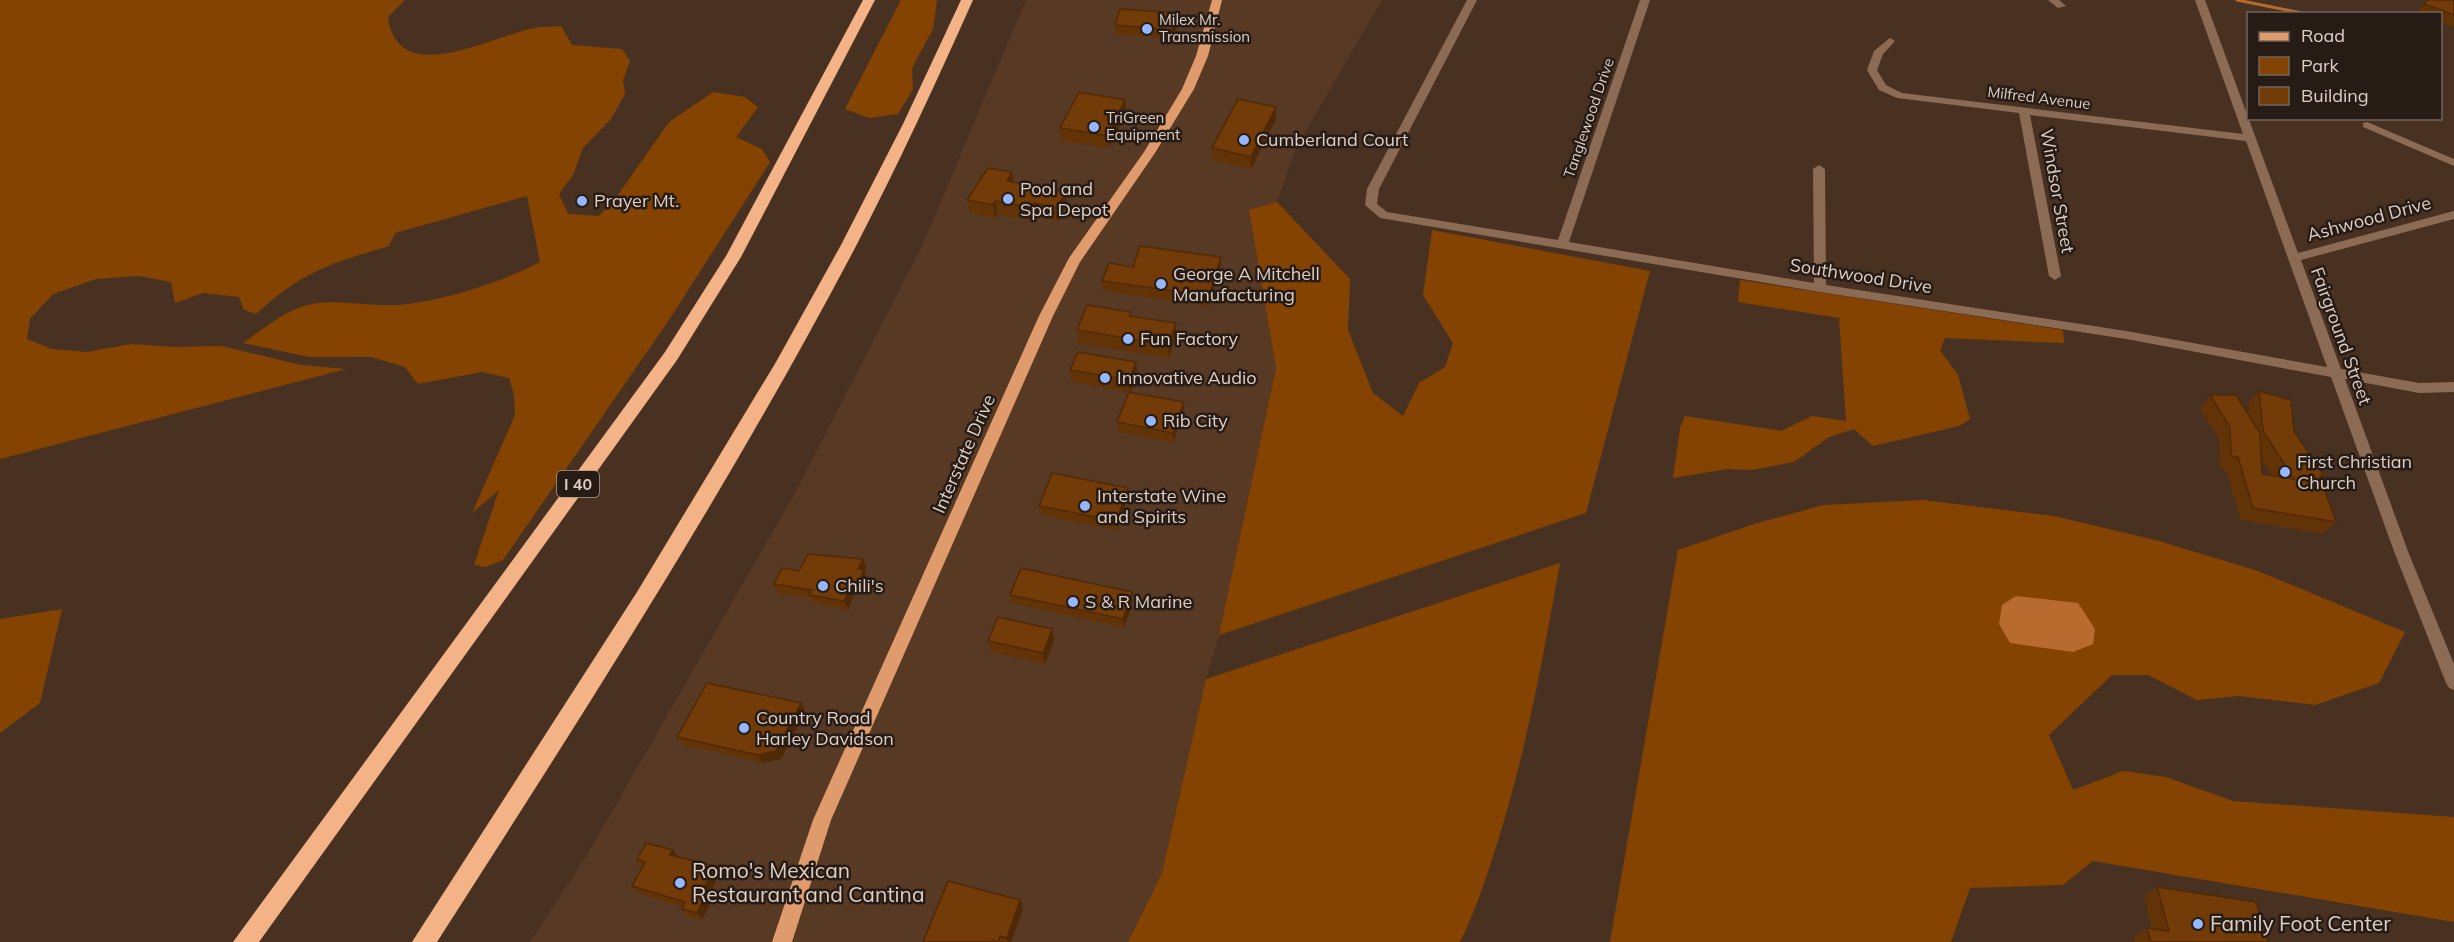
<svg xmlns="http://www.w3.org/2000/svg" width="2454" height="942" viewBox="0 0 2454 942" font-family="Mulish,sans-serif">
	<rect width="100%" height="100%" fill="#493121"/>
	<path fill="#573924" d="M1026,0h356l-85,146 -20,56 -28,9 27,157 -57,267 -13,44 -44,194 -34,69h-598l57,-87 208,-362 127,-247z"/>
	<path fill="#854302" d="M0,0h405l-17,17c9,73 104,19 146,11 8,-2 18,-1 27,-2l11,19 50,4 8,12 -7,19 2,14 -14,25 -28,29 -10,27 -14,19 9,20 31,2 21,-24 49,-70 44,-30 32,5 13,10 -22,30 26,12 8,13 -101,158 -166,240 -17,7 -12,-2 25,-75 -27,23 43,-98 -1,-20 -5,-17 -27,-6 -64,12 -13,-17 -34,-10h-62l-66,-14c18,-12 35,-27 55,-35 29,-12 66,-1 97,-3 42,-2 108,-23 145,-43l-13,-66 -132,37 -6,13c-60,18 -86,25 -133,68l-12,-4 -5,-13 -36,-4 -28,10 -4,-21 -32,-6 -43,3 -43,15 -23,25 -3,20 25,10 35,3 44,-8 45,3 45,-1 80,19 45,4 -346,90z
		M901,0h36l-4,29 -21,39 1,21 -15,25 -29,4 -24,-9z
		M1277,202l73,77 -2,51 25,63 30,23 16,-33 26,-16 8,-24 -30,-48 9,-65 218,41 -64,242 -367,122 57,-267 -27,-158z
		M1740,280l323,50 1,13 -119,-5 -5,12 18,25 12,44 -11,7 -86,20 -19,-17 -25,8 -35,25 -42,8 -25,-1 -54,9 7,-50 5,-12 96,15 31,-15 34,5 -7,-103 -101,-16z
		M1922,500l132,16 105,25 99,30 147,61 -26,51 -64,22 -77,-9 -41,4 -49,-25h-36l-63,60 24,55 50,-19 43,6 67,24 221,16v105l-361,-61 -30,24 -93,3 -19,54h-341l68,-392 76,-26 70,-19z
		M1560,563c-17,95 -34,189 -63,281 -11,34 -21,66 -37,98h-332l34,-69 44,-194z
		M62,609l-22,94 -40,30v-114z"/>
	<path fill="#b76b2f" d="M2016,596l62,7 17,26 -2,15 -20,8 -63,-9 -11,-19 3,-19z"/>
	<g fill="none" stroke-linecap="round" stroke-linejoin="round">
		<path stroke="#b76b2f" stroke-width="3" d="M2237,0l70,14"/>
		<path fill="#8c6b54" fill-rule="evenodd" d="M1467,0h10l-98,189 -2,15 10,8 171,28 82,-240h10l-81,242 245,41 -1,-114 6,-4 6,4 1,116 300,46 201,36 -81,-226 -216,-26 31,161 -6,4 -6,-4 -30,-163 -122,-15 -18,-8 -12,-20 7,-19 16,-13 5,3 -12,13 -6,16 9,15 16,8 341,41 -48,-134h10l93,253 156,-42v8l-153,41 40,109 78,14 35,-1v10l-35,1 -74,-14 64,175 45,110v26l-5,-2 -3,-5 -51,-129 -64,-177 -205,-38 -306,-47 -440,-74 -15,-13 2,-16z
			M2048,0h11l7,6 -8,2z
			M2367,122l87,37v7l-91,-39v-4z"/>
		<path fill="#df9b6b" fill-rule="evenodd" d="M1212,0h10l-14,56 -14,33 -39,64 -75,109 -27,54 -222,504 -39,122h-20l41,-122 226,-504 30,-58 75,-106 38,-63 14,-33z"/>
		<path fill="#f4b386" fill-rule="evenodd" d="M863,0h12l-134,257 -64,103 -418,582h-26l432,-590 61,-96z
			M961,0h12c-37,83 -75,165 -117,246 -126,240 -273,468 -419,696h-25l225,-350 139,-230 65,-117 62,-121z"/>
	</g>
	<path fill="#623307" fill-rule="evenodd" d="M2454,0v27l-14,-5v-8h-21l-2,-2 7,-8z
		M1178,13v10l-5,16 -57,-5 -1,-9z
		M1125,100l1,12 -17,36 -48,-7 -1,-13z
		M1276,119l-25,50 -39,-8v-13z
		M1013,182l54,23 -9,16 -22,-5 -2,5 -37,-7 -2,4 -25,-5 -3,-13z
		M1221,257v10l-12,39 -106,-15 -1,-10 31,-14z
		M1131,312v4l45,20 -7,22 -91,-15 -1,-13z
		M1136,362l1,12 -7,18 54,19 -11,31 -55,-10 -1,-10 12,-30 -57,-10 -2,-12z
		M2259,391l35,40 30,45 -3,3 15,43 -13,12 -82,-14 -15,-50 -6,-2 -1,-29 -19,-31 10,-13 39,20 -1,-11zM2261,459l11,16 -10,-1z
		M1128,497l-11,33 -76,-15 -2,-9z
		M863,559l3,9 -1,4 2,7 -6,15 -6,-1 -7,17 -35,-7 -2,-5 -33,-5 -4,-9 25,-13z
		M1010,595l123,6 -9,27 -112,-25z
		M1052,629l2,11 -9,24 -54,-12 -3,-11z
		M801,703l4,9 -24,47 -18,4 -80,-18 -6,-8z
		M679,857l36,9 5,7 -12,25 3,4 -9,18 -15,-4 -5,-7 1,-2 -44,-14 -7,-7 11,-20 -6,-6z
		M2157,887l111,55h-133l-1,-5 13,-9 5,1 -8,-33z
		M1020,900l3,9 -12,33h-88z"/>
	<path fill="#502906" d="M1178,13v10l-5,16 -1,-9z
		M1125,100l1,12 -17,36 -1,-12z
		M1276,107v12l-25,50v-12z
		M1012,172l2,13 -7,-4z
		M1066,192l1,13 -9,16 -1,-13z
		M995,201l2,13 -2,4 -2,-13z
		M1034,203l2,13 -2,5 -2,-13z
		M1221,257v10l-12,39v-10z
		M1176,323v13l-7,22 -1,-13z
		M1136,362l1,12 -7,19 -1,-13z
		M1184,402v9l-11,31v-9z
		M1128,488v9l-11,33 -1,-9z
		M863,559l3,9 -1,4 2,7 -6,15 -4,-9 1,-16z
		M852,584l3,9 -7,17 -4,-9z
		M1132,592l1,9 -9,27 -1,-9z
		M1052,629l2,11 -9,24 -2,-11z
		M801,703l4,9 -24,47 -18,4 -5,-8z
		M673,850l6,7 -9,-2z
		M715,866l5,7 -12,25 3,4 -9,18 -5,-7 4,-19z
		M1020,900l3,9 -12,33h-3l-1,-4z"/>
	<path fill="#723b08" stroke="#502906" stroke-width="1.5" d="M2427,0h27v15l-30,-11z
		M1120,9l58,4 -6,17 -57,-5z
		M1079,92l46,8 -17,36 -48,-8z
		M1238,99l38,8 -25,50 -39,-9z
		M988,168l24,4 -5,9 59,11 -9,16 -23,-5 -2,5 -37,-7 -2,4 -26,-5z
		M1140,246l81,11 -12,39 -107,-15 7,-18 24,4z
		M1087,305l44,7 -2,4 47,7 -8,22 -91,-15z
		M1078,352l58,10 -7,18 -59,-10z
		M2259,391l32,9 3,31 30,45h-4l16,46 -83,-14 -15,-51 -7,-1 -1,-29 -20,-32h26l24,38 2,41 32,5 -31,-48z
		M1129,392l55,10 -11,31 -56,-11z
		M1052,473l76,15 -12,33 -77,-15z
		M808,554l55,5 -5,10 6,1 -7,15 -5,-1 -8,17 -35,-6 3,-5 -38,-6 8,-16 17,3z
		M1021,568l111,24 -9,27 -113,-24z
		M998,617l54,12 -9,24 -55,-12z
		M707,683l94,20 -25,48 -18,4 -81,-18z
		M646,843l27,7 -3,5 45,11 -14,28 4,1 -8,18 -15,-4 3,-7 -53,-16 13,-24 -8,-2z
		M948,881l72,19 -13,38 -7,-2 -2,6 -6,-1 -1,1h-68z
		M2157,887l99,15 12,40h-117l-4,-14 22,3z"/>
	<g fill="#96b6fd" stroke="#271c15" stroke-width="2">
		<circle cx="1147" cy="29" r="6"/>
		<circle cx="1094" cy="127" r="6"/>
		<circle cx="1244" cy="140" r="6"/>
		<circle cx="1008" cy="199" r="6"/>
		<circle cx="582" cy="201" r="6"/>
		<circle cx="1161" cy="284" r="6"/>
		<circle cx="1128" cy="339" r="6"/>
		<circle cx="1105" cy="378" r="6"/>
		<circle cx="1151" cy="421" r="6"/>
		<circle cx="2285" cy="472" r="6"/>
		<circle cx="1085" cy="506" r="6"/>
		<circle cx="823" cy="586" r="6"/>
		<circle cx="1073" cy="602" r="6"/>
		<circle cx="744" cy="728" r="6"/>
		<circle cx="680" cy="883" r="6"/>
		<circle cx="2198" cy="924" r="6"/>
	</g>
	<g text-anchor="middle" stroke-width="5" stroke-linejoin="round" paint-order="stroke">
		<g font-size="15" fill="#decfc5" stroke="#271c15" text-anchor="start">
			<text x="1159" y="25">Milex Mr.<tspan x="1159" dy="17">Transmission</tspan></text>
			<text x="1106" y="123">TriGreen<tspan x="1106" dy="17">Equipment</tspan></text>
		</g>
		<g font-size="15" fill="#decfc5" stroke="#271c15">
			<text transform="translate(2039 98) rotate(7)" y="5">Milfred Avenue</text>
			<text transform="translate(1589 118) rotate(-71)" y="5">Tanglewood Drive</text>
		</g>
		<rect fill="#271c15" stroke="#a79990" stroke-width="1.5" x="557" y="471" width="42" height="26" rx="4.5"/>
		<g font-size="16" font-weight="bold" fill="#decfc5">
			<text x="578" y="490">I 40</text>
		</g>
		<g font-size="18" fill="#decfc5" stroke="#271c15" text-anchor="start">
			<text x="1256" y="146">Cumberland Court</text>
			<text x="1020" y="195">Pool and<tspan x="1020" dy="21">Spa Depot</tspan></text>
			<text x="594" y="207">Prayer Mt.</text>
			<text x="1173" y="280">George A Mitchell<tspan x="1173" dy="21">Manufacturing</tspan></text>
			<text x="1140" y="345">Fun Factory</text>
			<text x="1117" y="384">Innovative Audio</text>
			<text x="1163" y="427">Rib City</text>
			<text x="2297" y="468">First Christian<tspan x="2297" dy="21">Church</tspan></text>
			<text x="1097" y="502">Interstate Wine<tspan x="1097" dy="21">and Spirits</tspan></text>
			<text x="835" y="592">Chili's</text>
			<text x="1085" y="608">S &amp; R Marine</text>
			<text x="756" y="724">Country Road<tspan x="756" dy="21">Harley Davidson</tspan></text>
		</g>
		<g font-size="18" fill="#decfc5" stroke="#271c15">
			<text transform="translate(2057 191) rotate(80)" y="6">Windsor Street</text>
			<text transform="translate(2369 219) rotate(-15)" y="6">Ashwood Drive</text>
			<text transform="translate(1861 276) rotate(9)" y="6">Southwood Drive</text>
			<text transform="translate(2341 336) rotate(70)" y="6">Fairground Street</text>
			<text transform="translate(964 454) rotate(-66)" y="6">Interstate Drive</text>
		</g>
		<g font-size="21" fill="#decfc5" stroke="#271c15" text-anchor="start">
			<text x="692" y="878">Romo's Mexican<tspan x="692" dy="24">Restaurant and Cantina</tspan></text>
			<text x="2210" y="931">Family Foot Center</text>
		</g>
	</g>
	<rect x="2247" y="12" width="195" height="108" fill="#271c15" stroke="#70645b" stroke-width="1.5"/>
	<rect x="2259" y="32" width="30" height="9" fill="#df9b6b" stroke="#70645b" stroke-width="1.5"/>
	<text x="2301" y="42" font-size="18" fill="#decfc5">Road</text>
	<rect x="2259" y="57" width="30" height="18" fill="#854302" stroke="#70645b" stroke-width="1.5"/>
	<text x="2301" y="72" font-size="18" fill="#decfc5">Park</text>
	<rect x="2259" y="87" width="30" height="18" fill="#723b08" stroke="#70645b" stroke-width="1.5"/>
	<text x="2301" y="102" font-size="18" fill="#decfc5">Building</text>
</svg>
